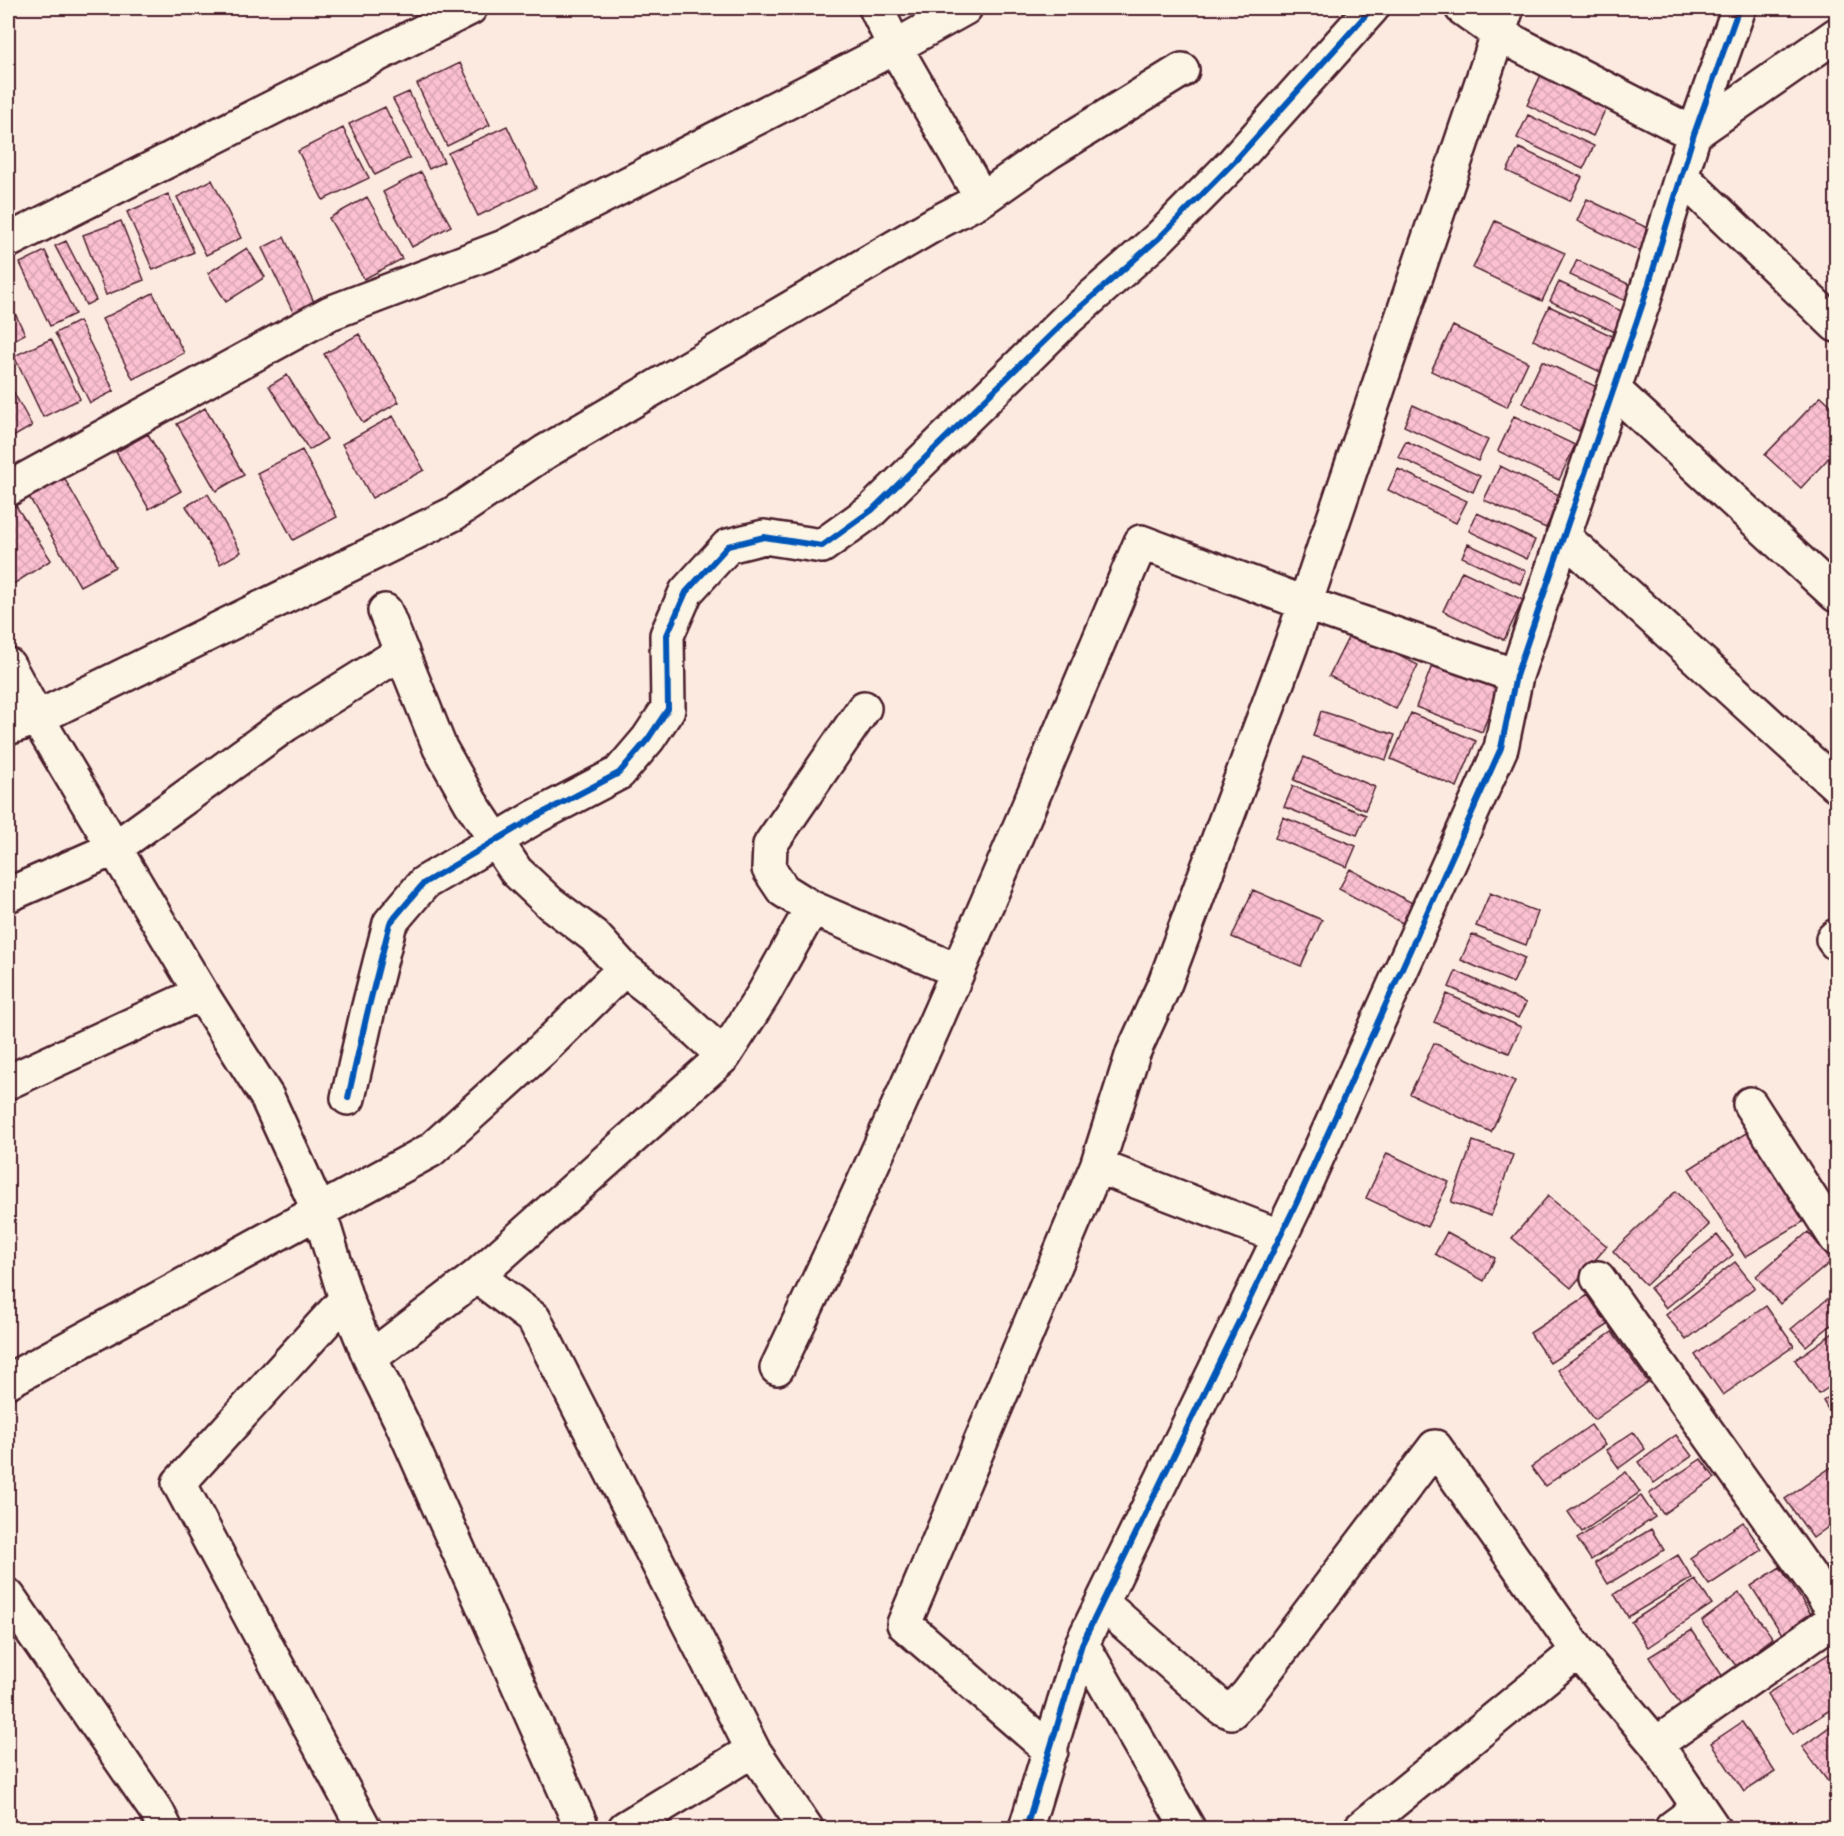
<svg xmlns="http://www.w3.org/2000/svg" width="1844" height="1836" viewBox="0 0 1844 1836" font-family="Mali,sans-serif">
	<defs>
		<pattern id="building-cross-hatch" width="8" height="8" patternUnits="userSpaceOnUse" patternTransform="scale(1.5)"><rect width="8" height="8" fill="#fbc0d1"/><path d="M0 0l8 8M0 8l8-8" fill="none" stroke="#d9a5b4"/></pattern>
	</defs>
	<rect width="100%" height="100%" fill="#fceae1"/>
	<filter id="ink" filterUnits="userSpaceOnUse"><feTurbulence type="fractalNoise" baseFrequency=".0167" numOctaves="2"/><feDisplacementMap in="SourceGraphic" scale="12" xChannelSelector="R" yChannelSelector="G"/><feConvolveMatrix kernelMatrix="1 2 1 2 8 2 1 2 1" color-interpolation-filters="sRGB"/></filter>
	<g filter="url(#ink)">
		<path fill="url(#building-cross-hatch)" stroke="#4a1f2b" stroke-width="1.5" d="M460,63l30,62 -43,21 -30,-62z
			M1546,64l66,31 -19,41 -66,-31z
			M409,92l35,70 -15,7 -36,-70z
			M385,107l25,51 -35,17 -26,-51z
			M1528,115l66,31 -11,23 -66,-31z
			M507,126l29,62 -58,28 -30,-63z
			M343,128l26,50 -46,22 -25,-49z
			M1519,148l63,29 -12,24 -63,-30z
			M421,172l30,54 -39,21 -29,-55z
			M212,180l29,58 -35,17 -29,-58z
			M168,194l26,58 -41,18 -26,-58z
			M367,197l35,62 -38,20 -35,-61z
			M1587,199l71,34 -10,22 -71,-34z
			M121,221l23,59 -38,15 -23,-60z
			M1495,221l70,32 -23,48 -69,-33z
			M284,237l31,67 -21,10 -32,-66z
			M66,241l30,59 -10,5 -31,-59z
			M247,248l18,29 -39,25 -18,-29z
			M45,251l30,63 -25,12 -30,-63z
			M1577,260l60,28 -7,15 -60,-28z
			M1559,282l69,32 -9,20 -69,-33z
			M153,293l31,60 -51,26 -31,-60z
			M8,299l17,35 -17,9z
			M1549,306l74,35 -16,34 -74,-35z
			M79,321l35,70 -24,12 -35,-70z
			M1453,326l75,36 -21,45 -76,-36z
			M359,334l40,68 -36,21 -39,-69z
			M51,339l29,60 -37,18 -29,-61z
			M1542,361l57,27 -20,43 -57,-28z
			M287,375l40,64 -18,11 -40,-64z
			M8,382l24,44 -24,14z
			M1821,396l15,14v40l-35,38 -36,-33z
			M1413,405l75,35 -10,21 -74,-35z
			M205,408l39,67 -28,16 -39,-67z
			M393,416l31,54 -52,28 -30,-54z
			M1514,416l61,29 -16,35 -61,-29z
			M148,434l33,57 -32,18 -33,-57z
			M1406,441l74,35 -7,16 -75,-35z
			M302,450l35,67 -44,23 -36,-67z
			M1500,466l61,30 -15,32 -62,-28z
			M1398,469l69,32 -11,22 -68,-33z
			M63,476l52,91 -35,19 -52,-91z
			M208,494l33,58 -21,12 -34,-58z
			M9,495l42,65 -39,25 -4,-8v-81z
			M1477,513l58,27 -8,19 -58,-28z
			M1468,544l58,27 -6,13 -58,-27z
			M1462,571l61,29 -19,40 -61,-29z
			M1351,632l67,33 -22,44 -67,-33z
			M1433,663l66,26 -17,43 -66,-25z
			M1321,711l74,24 -9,25 -73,-24z
			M1411,713l65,28 -19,46 -66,-28z
			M1304,757l71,30 -10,23 -71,-30z
			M1293,786l73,29 -9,20 -73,-28z
			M1283,817l73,29 -9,21 -72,-29z
			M1350,869l75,41 -10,20 -76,-41z
			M1253,890l69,30 -21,46 -69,-29z
			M1490,893l48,19 -12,33 -50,-19z
			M1472,934l53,24 -12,25 -52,-23z
			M1456,971l70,32 -8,15 -69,-31z
			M1447,994l74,33 -12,26 -75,-31z
			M1434,1043l81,38 -24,51 -81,-38z
			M1749,1131l57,89 -61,37 -56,-88z
			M1473,1141l40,14 -22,61 -40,-14z
			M1387,1153l62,29 -22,45 -61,-29z
			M1676,1191l33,34 -63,60 -33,-34z
			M1548,1196l59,50 -36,42 -59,-50z
			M1447,1232l48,26 -11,23 -49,-27z
			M1808,1232l24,29 -52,43 -24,-28z
			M1717,1235l16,20 -67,53 -16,-20z
			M1735,1262l20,25 -69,53 -20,-25z
			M1836,1292v29l-30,25 -15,-17z
			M1588,1295l20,30 -58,38 -20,-30z
			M1766,1306l28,40 -71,49 -28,-40z
			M1836,1331v51l-17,12 -24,-34z
			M1612,1332l36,50 -54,38 -36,-50z
			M1836,1392v30l-13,-21z
			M1591,1425l14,20 -60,41 -14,-19z
			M1633,1432l12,17 -26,19 -13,-18z
			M1676,1435l16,21 -38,27 -15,-21z
			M1701,1459l14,19 -52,36 -14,-20z
			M1836,1464v57l-23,17 -28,-39z
			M1626,1472l14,20 -58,40 -14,-20z
			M1641,1496l14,21 -64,43 -14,-21z
			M1743,1522l19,28 -53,35 -19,-27z
			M1651,1529l13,21 -56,34 -13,-21z
			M1678,1555l14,23 -64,39 -14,-23z
			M1780,1567l33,50 -29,20 -33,-51z
			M1695,1580l17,24 -64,43 -17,-25z
			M1739,1593l34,45 -37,28 -34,-45z
			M1692,1630l33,50 -43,27 -33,-50z
			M1830,1653l6,10v43l-43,28 -26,-40z
			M1742,1722l33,50 -31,20 -33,-49z
			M1836,1722v55l-7,6 -27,-36z"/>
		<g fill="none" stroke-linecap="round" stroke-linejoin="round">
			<g stroke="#4a1f2b" stroke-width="38">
				<path id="minor" d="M1462,8l36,26 196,100 142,-99
					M1681,176l155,149
					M982,199l67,-47 133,-82
					M8,241l462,-233
					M1614,390l222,205
					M8,489l322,-176 174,-66 391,-200 70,-39
					M1563,536l273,249
					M385,611l55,137 31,55 45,68 34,32 44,33 30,33 31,24 69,63
					M8,665l29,53 164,275 66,104 52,114 27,88 24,59 31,63 181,407
					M864,708l-94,137 -1,24 14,21 29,18 146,63
					M8,728l29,-10 416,-204 92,-62 393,-230 44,-23 -87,-152 -19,-39
					M8,895l107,-47 170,-123 117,-73
					M1836,936l-3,3 3,4
					M8,1082l193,-89
					M348,1098l19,-84 23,-91 34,-40 113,-67 82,-43 29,-34 20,-30 -1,-74 19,-43 42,-46 36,-9 58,9 50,-36 195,-191 92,-81 75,-76 138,-154
					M1750,1104l86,134
					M1097,1166l182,70
					M477,1276l57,43 219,431 53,78
					M1598,1278l238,335
					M346,1299l-167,184 185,345
					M370,1358l107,-82 247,-220 39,-61 49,-87
					M777,1368c131,-271 246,-549 364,-826l163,61 212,73
					M8,1381l423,-231 112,-101 81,-80
					M8,1596l149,216 8,16
					M1102,1603l120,105 9,4 17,-18 187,-247 143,204 78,93 57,84
					M1082,1644l106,184
					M1656,1744l180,-126
					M1051,1751l-147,-127 193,-458 36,-113 32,-70 126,-338 216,-637
					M625,1828l128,-78
					M1026,1828l56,-184 214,-440 205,-456 15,-72 127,-373 51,-169 45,-126
					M1361,1828l217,-177
					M1672,1828l27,-20"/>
			</g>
			<use href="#minor" stroke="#fcf5e5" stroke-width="33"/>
			<g stroke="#fcf5e5" stroke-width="10">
				<path id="cycleway" d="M348,1098l19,-84 23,-91 34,-40 113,-67 82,-43 29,-34 20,-30 -1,-74 19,-43 42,-46 36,-9 58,9 50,-36 195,-191 92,-81 75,-76 138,-154
					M1026,1828l56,-184 214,-440 205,-456 15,-72 127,-373 51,-169 45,-126"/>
			</g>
			<use href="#cycleway" stroke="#0057b8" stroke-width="6"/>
		</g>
	</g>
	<rect width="1844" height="1836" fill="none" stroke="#fcf5e5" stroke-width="30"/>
	<rect x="15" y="15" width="1814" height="1806" fill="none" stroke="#4a1f2b" stroke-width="2" filter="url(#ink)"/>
</svg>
